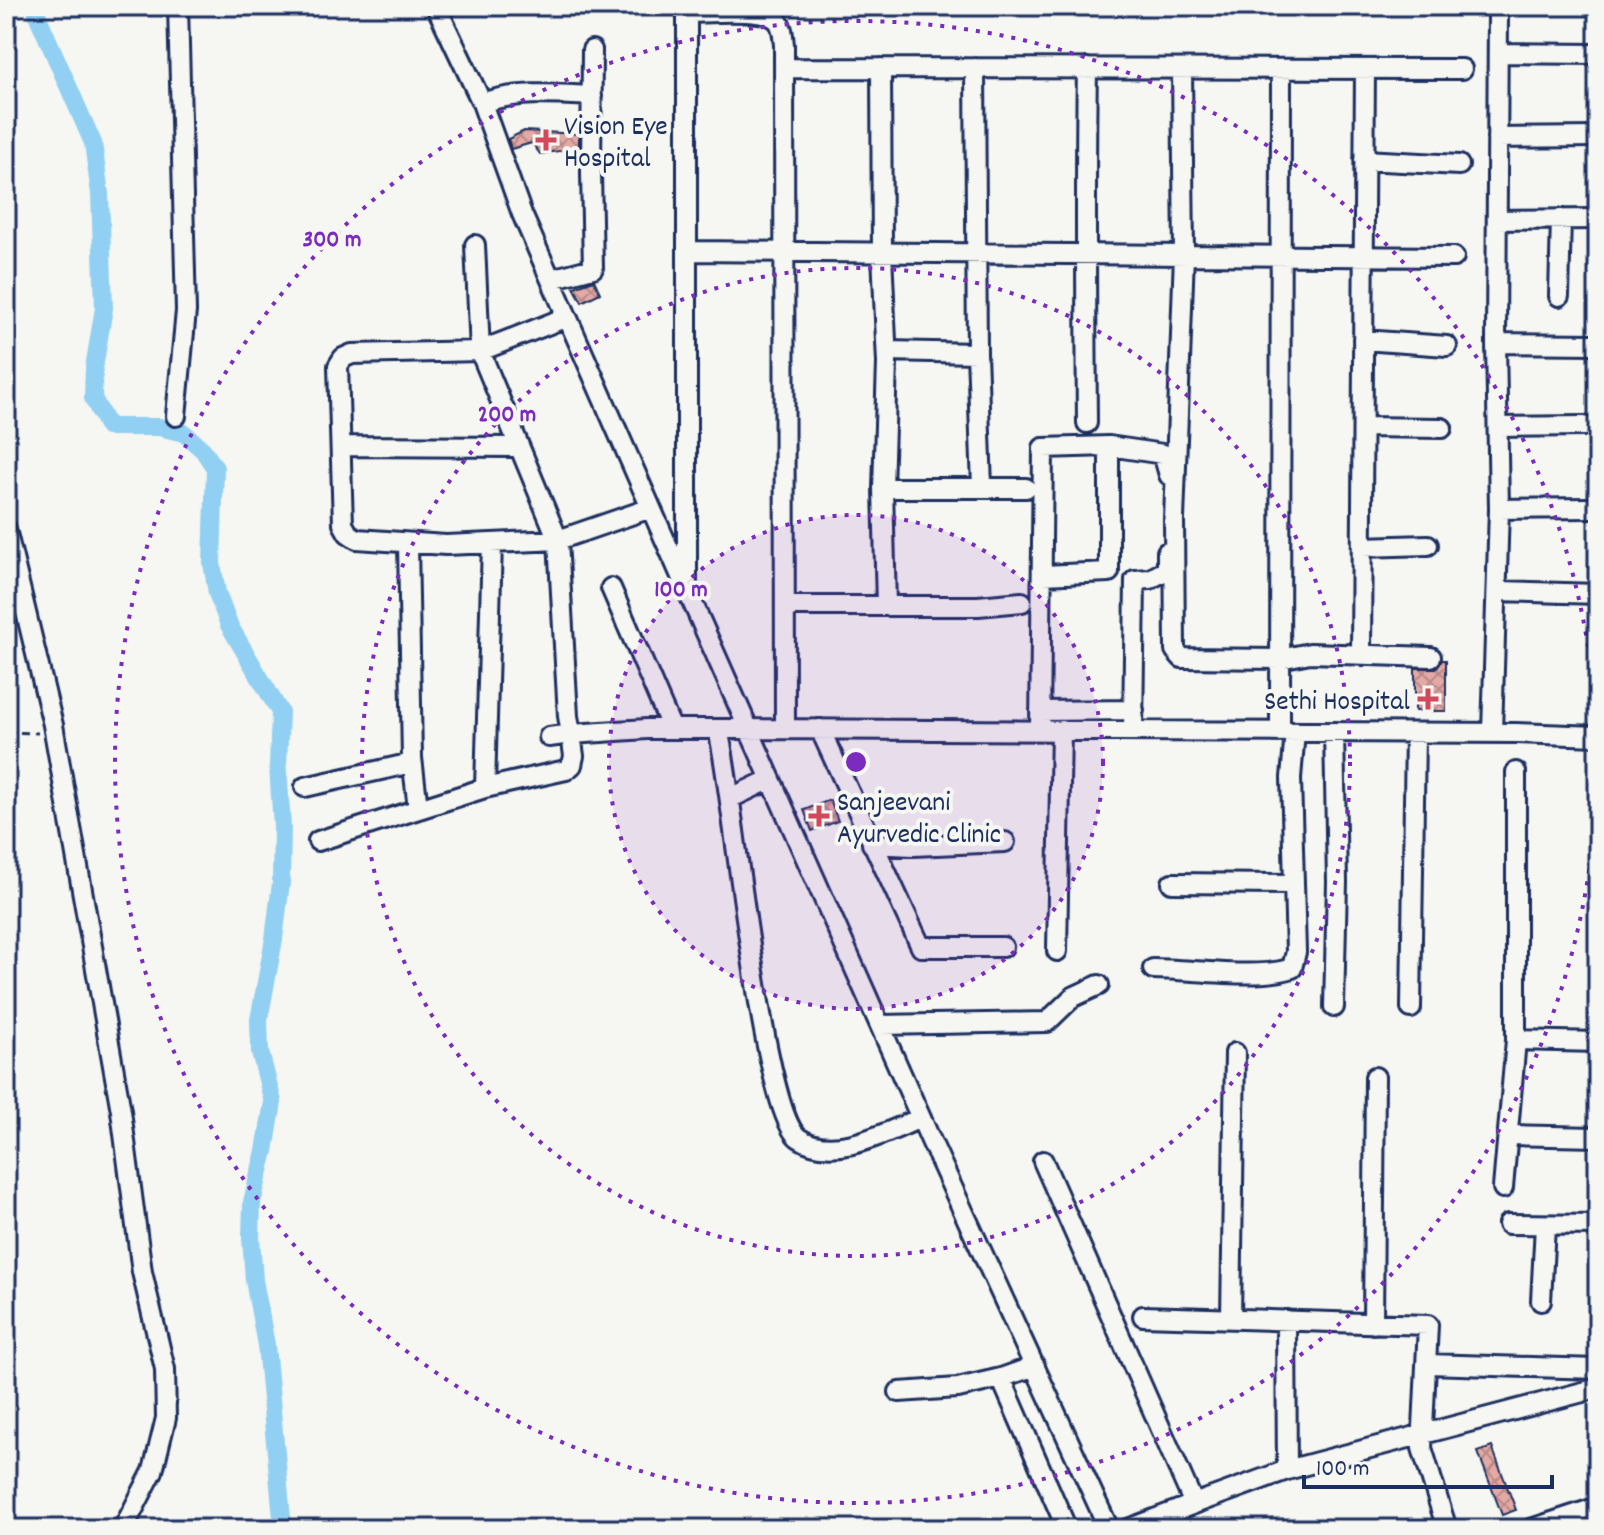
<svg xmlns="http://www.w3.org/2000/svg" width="1604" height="1535" viewBox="0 0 1604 1535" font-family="Dekko,sans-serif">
	<defs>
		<pattern id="building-cross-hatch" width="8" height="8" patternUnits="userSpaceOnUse" patternTransform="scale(2)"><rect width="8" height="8" fill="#e4a9a4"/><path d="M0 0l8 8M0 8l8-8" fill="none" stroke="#b88a89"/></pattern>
	</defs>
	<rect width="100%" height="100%" fill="#f6f6f2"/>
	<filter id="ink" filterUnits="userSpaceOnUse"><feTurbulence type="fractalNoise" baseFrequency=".0125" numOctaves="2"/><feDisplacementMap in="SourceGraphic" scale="16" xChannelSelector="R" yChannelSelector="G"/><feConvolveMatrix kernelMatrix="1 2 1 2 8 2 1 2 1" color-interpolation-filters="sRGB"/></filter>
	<g filter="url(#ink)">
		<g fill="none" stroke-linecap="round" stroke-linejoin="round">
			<path stroke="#91d0f2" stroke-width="18" d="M36,6l2,11 55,126 7,51 4,114 -10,60 -1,30 15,29h51l25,6 19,17 12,18 -3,95 5,30 12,32 51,87 -2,54 4,61 -1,56 -7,56 -15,81 1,32 13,50 -8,49 -13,51 -1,36 3,42 12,65 17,184"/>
		</g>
		<path fill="url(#building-cross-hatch)" stroke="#1b2f5e" stroke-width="2" d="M524,131l55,3v14l-39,6 -8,-11 -21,6 -3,-10z
			M594,280l6,13 -18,9 -8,-15z
			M1442,660h4v51h-31v-43h21z
			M830,800l8,21 -26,10 -8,-21z
			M1492,1447l24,63 -14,5 -24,-63z"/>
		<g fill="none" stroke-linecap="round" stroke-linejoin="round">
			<g stroke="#1b2f5e" stroke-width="24">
				<path id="minor" d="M436,6l46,97 40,111 165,376 245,553 177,386
					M687,13c19,0 77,-6 90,7 6,6 6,17 7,25l1,684
					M1498,53l100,1
					M785,68l677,1
					M881,68l1,185 5,110 -4,125 3,117
					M975,68l2,285 5,134
					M1182,69l2,186 -10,264 1,131 7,8 98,1 30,-6 121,4
					M482,103c35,-12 73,-9 110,-7
					M1497,138l101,-1
					M1364,160l95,5
					M1497,220l101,-1
					M475,245l5,106 78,189 93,-32
					M688,251l766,6
					M551,279l42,-11 -2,-95 1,-123
					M1559,296l2,-77
					M567,317l-87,34 -128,3 -9,4 -5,8 5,158 5,9 9,6 89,6 112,-5 10,176 3,18 76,-5h87l782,4 82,3
					M1363,340l84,6
					M1496,343l2,-330
					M887,351l90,2
					M176,416l10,-105 -8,-305
					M1087,423c-1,-118 -2,-236 0,-355
					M1363,427l79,1
					M1499,427l85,-1
					M341,446l178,1
					M883,488h143
					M1499,509l92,-1
					M6,529l47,196 68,386 21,161 23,97 1,49 -13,53 -30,58
					M408,544l4,214 6,50
					M1362,547l66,-2
					M1043,575l66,-3v-126
					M687,583v-577
					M611,588l61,141
					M1498,591l100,3
					M785,606h193l44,-4
					M1361,655l4,-586
					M1040,711l94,-1
					M820,729l101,218h82
					M1040,730l3,-282 66,-2 54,8 6,21
					M1133,731l2,-151 15,-1 17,-9v-18
					M1280,732l1,-663
					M1492,732l7,-223 -3,-166 102,1
					M720,739c14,62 42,373 79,399 35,24 89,-7 122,-20
					M305,787l107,-24
					M485,788l81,-18 6,-5 2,-9 -3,-22 -22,3
					M731,798l40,-19
					M318,841l167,-53 7,-245
					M872,844l41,2 92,-4
					M1172,883l121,1
					M1057,951l4,-221
					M1153,969c37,0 107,11 139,-1l4,-16 -5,-174 4,-46
					M1334,1007l3,-125 -3,-150
					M1411,1008l4,-275
					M880,1025l167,-3 26,-25 26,-12
					M1516,1040l82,2
					M1507,1135l91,2
					M1043,1161l151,343 -66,25
					M1503,1188l13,-148v-268
					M1508,1224l90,1
					M1541,1301l4,-76
					M1143,1316l285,9 -6,123 25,81
					M1231,1318l4,-265
					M1286,1320l1,150
					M1373,1324l2,-247
					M1427,1364l171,5
					M1035,1366l-34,12 66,151
					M899,1392l59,-4 43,-10
					M1194,1504l93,-34 311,-82
					M1531,1529l67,-22"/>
			</g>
			<path stroke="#1b2f5e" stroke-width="3" stroke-dasharray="8 6" stroke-linecap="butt" d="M6,732l32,1"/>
			<use href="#minor" stroke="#f6f6f2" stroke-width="18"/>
		</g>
	</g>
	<circle cx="856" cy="762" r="247" fill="#7b2cbf" fill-opacity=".12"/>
	<g fill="none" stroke="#7b2cbf" stroke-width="4" stroke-dasharray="4 8">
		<circle cx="856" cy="762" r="247"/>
		<circle cx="856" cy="762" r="494"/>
		<circle cx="856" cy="762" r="741"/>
	</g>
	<g fill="#d1495b" stroke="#f6f6f2" stroke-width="3">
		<path d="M542 128h8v8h8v8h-8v8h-8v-8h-8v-8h8z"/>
		<path d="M1424 687h8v8h8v8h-8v8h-8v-8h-8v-8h8z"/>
		<path d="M815 804h8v8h8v8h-8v8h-8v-8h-8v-8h8z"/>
	</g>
	<g text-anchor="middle" stroke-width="8" stroke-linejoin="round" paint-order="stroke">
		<g font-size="28" fill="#1b2f5e" stroke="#f6f6f2" text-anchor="start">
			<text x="564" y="134">Vision Eye<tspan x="564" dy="32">Hospital</tspan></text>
			<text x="1410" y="709" text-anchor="end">Sethi Hospital</text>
			<text x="837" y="810">Sanjeevani<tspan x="837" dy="32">Ayurvedic Clinic</tspan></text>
		</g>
	</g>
	<circle cx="856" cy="762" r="12" fill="#7b2cbf" stroke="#f6f6f2" stroke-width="4"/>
	<g font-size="24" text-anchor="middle" font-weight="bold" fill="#7b2cbf" stroke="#f6f6f2" stroke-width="8" stroke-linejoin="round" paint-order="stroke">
		<text x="332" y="246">300 m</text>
		<text x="507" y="421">200 m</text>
		<text x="681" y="596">100 m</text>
	</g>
	<rect width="1604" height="1535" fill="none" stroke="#f6f6f2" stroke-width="32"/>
	<rect x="16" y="16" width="1572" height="1503" fill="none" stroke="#1b2f5e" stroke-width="3" filter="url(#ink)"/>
	<path d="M1304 1475v12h248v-12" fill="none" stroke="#1b2f5e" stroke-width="4"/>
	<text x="1316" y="1475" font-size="24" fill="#1b2f5e" stroke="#f6f6f2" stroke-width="6" paint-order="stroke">100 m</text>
</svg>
